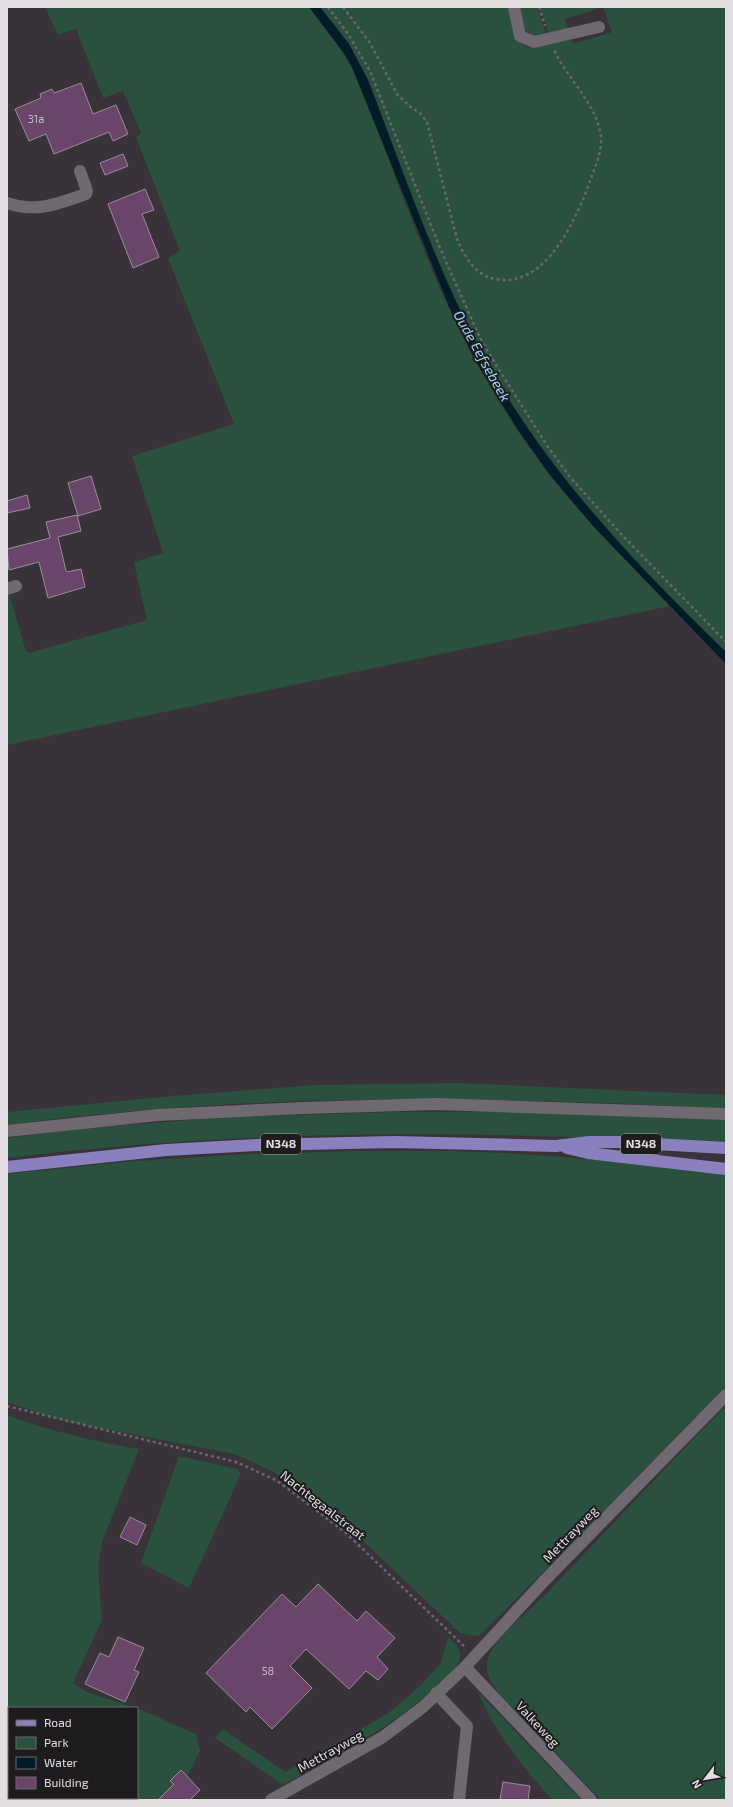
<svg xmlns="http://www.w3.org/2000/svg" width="733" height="1807" viewBox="0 0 733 1807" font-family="'Exo 2',sans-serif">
	<rect width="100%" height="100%" fill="#393239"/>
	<path fill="#2a503e" d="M45,7h264l34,45 16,29c35,90 66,184 111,270 18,34 41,71 64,103 39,55 89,103 136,152l-663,139v-151l2,-1 17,58 3,2 118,-33 -13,-58 29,-9 -31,-97 102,-32 -66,-166 12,-7 -44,-114 5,-4 -18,-42 -20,7 -27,-69 -18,6z
		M320,7h189c4,12 6,40 21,41l41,-8 2,4 39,-12 -9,-25 -38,12 3,11 -19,4 -9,-27h186v645c-95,-92 -188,-190 -249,-308 -44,-85 -75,-176 -109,-264l-19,-36z
		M518,7h19l9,27 -11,2 -10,-6z
		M458,1083l268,12v14c-240,-14 -480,-16 -719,16v-13l166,-16 143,-11z
		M392,1112h125l209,8v25c-240,-16 -480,-16 -719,13v-20l70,-9 151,-12z
		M352,1151c44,0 89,-1 133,1 81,4 161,12 241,22v212l-144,147 -102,102 -5,1 -15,-3 -99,-94 -63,-51 -26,-17 -38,-17 -174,-34 -53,-18v-228l116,-12 105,-7z
		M726,1405v395h-125l-101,-105c-11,-15 -18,-26 -9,-44 8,-17 45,-46 59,-61 59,-62 117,-124 176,-185z
		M7,1415c43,16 86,26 132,34l-37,93 -4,25 4,53 -29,63 14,9 49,16h-127v90h128v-90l59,26 4,17 -24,49h-169z
		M179,1456l58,13 4,5 -52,114 -48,-25z
		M448,1637c6,4 13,12 12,20 -1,10 -11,18 -18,24 -46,45 -103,73 -159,104l-68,-47 8,-9 62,43 102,-58 34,-29 20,-22z
		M478,1692l103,108h-29c-29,-33 -57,-67 -74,-108z"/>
	<path fill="#001c29" d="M309,7h11l29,37 19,36c34,88 65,180 109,264 61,118 154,216 249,308v12l-132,-137 -44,-52 -32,-45 -42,-68 -26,-53 -99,-244 -8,-13z"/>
	<path fill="#69456a" stroke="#988f98" d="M81,83l12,31 23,-9 12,29 -15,7 -4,-9 -55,22 -8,-20 -17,7 -14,-32 26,-11 -1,-4 12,-5 2,4z
		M123,154l5,12 -23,9 -5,-12z
		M145,189l9,21 -12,4 17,43 -26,11 -25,-64z
		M91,476l10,33 -23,7 -10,-33z
		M27,495l3,13 -23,5v-12z
		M77,515l4,16 -23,6 8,34 1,1 14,-3 4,18 -37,11 -9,-36 -30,8 -2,-21 43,-11 -4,-16z
		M130,1517l16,8 -9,20 -17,-8z
		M318,1584l39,37 9,-10 29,27 -18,19 11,12 -10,11 -12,-9 -17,18 -43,-40 -16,17 22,22 -40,41 -22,-22 -4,5 -40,-39 76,-79 14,13z
		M118,1637l26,11 -10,22 5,2 -14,30 -40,-18 15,-31 9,4z
		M181,1770l19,20 -10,10h-32l16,-16 -4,-3z
		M503,1782l27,4 -2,14h-28z"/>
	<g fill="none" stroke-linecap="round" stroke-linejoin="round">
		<path stroke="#6c666c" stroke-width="2.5" stroke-dasharray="3 3" stroke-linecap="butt" d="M328,7l20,27 22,37 70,177 40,90 16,27 52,82 22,30 52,58 104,107
			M343,7l27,36 27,51 12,12 11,7 7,9 30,117c7,17 18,36 38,40 51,11 83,-63 96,-101 5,-13 11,-27 10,-41 -3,-31 -34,-59 -47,-87
			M539,7l6,19
			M7,1406l229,56 40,18 70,53 120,115"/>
		<path stroke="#716971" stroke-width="12" d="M514,7l6,29 14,6 65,-15
			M7,203c29,10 50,1 79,-9l1,-3 -7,-20
			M7,589l9,-3
			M7,1131l151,-16 145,-7 133,-4 290,10
			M465,1667l126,133
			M436,1693l31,33 -8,74
			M271,1800l112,-63 40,-30 42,-40 79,-86 182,-186"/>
		<path stroke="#8a80be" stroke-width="12" d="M567,1148l21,5 138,16
			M7,1167l159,-17 91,-5 137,-3 162,4 33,-4h30l107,6"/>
	</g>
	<g text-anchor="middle" stroke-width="4" stroke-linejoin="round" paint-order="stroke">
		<g font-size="11" fill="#c3b7c3">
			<text x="36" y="123">31a</text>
			<text x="268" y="1675">58</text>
		</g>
		<g fill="#1e1b1e" stroke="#a6a3a6" stroke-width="1">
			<rect x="261" y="1134" width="40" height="20" rx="3"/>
			<rect x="621" y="1134" width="40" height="20" rx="3"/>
		</g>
		<g font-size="12" font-weight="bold" fill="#e1dde1">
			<text x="281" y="1148">N348</text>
			<text x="641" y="1148">N348</text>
		</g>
		<g font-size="13" fill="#e1dde1" stroke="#1e1b1e">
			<text transform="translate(323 1505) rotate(38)" y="5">Nachtegaalstraat</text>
			<text transform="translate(570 1534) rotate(-46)" y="5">Mettrayweg</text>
			<text transform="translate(538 1724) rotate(47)" y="5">Valkeweg</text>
			<text transform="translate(330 1751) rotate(-29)" y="5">Mettrayweg</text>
		</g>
		<g font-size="14" font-style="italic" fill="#99dbfe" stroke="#1e1b1e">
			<text transform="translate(482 356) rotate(61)" y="5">Oude Eefsebeek</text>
		</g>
	</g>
	<rect width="733" height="1807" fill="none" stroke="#e1dde1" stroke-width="16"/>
	<rect x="8" y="1707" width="130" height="92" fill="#1e1b1e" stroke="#6c696c"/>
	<rect x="16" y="1720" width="20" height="6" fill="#8a80be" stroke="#6c696c"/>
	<text x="44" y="1727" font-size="12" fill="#e1dde1">Road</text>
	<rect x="16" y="1737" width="20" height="12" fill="#2a503e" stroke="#6c696c"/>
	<text x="44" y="1747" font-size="12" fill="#e1dde1">Park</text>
	<rect x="16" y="1757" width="20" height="12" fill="#001c29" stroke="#6c696c"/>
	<text x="44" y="1767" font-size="12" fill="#e1dde1">Water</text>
	<rect x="16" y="1777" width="20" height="12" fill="#69456a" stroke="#6c696c"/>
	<text x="44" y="1787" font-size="12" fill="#e1dde1">Building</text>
	<g transform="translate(705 1779) rotate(239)" stroke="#1e1b1e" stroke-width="3" paint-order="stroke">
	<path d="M0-3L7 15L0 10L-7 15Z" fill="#e1dde1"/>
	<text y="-6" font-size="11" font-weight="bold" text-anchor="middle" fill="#e1dde1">N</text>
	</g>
</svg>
